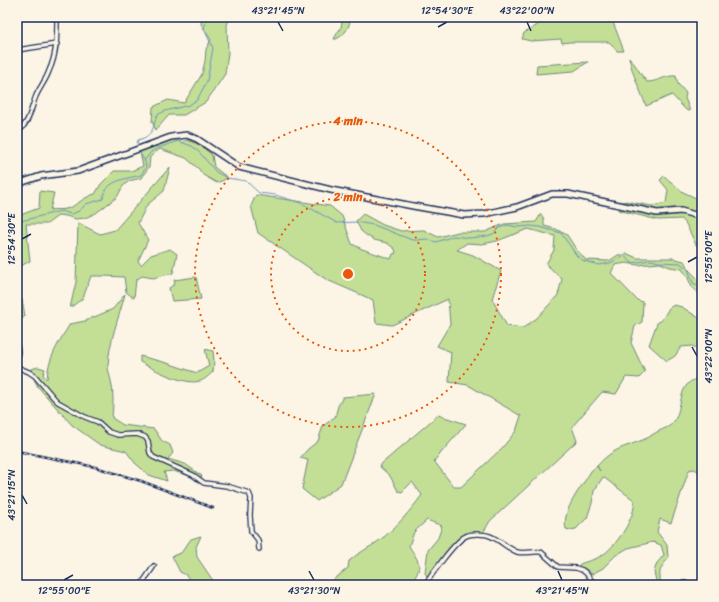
<svg xmlns="http://www.w3.org/2000/svg" width="719" height="602" viewBox="0 0 719 602" font-family="Sriracha,sans-serif">
	<rect width="100%" height="100%" fill="#fcf5e5"/>
	<filter id="ink" filterUnits="userSpaceOnUse"><feTurbulence type="fractalNoise" baseFrequency=".025" numOctaves="2"/><feDisplacementMap in="SourceGraphic" scale="8" xChannelSelector="R" yChannelSelector="G"/><feConvolveMatrix kernelMatrix="1 2 1 2 8 2 1 2 1" color-interpolation-filters="sRGB"/></filter>
	<g filter="url(#ink)">
		<path fill="#c3df96" stroke="#6f877a" fill-rule="evenodd" d="M202,17h28l-3,8 1,28 -3,21 -19,28 -22,13h-15l-13,15 -4,-8 1,-15 15,-7 16,3 18,-29 3,-13 1,-12 5,-9 -10,-16z
			M343,17h7c1,9 -6,19 -14,22h-2l1,-2 6,-10z
			M551,17h60l13,34h-7l-8,-9h-40l-7,1 -1,-4 -30,2 -9,-2 2,-6z
			M629,57c7,8 11,17 18,25 11,0 18,-7 29,-6l2,8 8,9 -1,5 5,13 -4,-1 -14,-15 -26,11c-6,-17 -14,-32 -17,-49z
			M588,62l-14,9 -38,3 1,-9z
			M173,138l4,1 4,4 6,-3 13,5 12,10 2,12 14,11 -11,5 -14,-8 -4,-6 -13,-11 -26,-9 -10,8 -1,10 -8,11 -12,3 -6,5 -6,11 -21,16 -11,5 -9,1 -10,-3 -7,-1 -12,9h-21l4,37 -13,7v-49l6,-5 16,-6 1,-17 14,2 -4,17c5,-1 11,0 16,-1 11,-3 17,-12 29,-15l6,-10 13,-13h17l12,-5 -3,-14 9,-6z
			M170,167l-6,24 -17,14 -9,18 10,17 -10,21 3,4 10,-10 19,-6 7,5 -4,19 -20,5 -11,-2 -6,4 -2,18 -8,-6 -2,-15 -20,-1h-13l-8,22 -13,10 6,-26 2,-59 22,11 15,-4z
			M664,176l19,16 19,9v41l-6,3 -10,-21 -4,-5 -24,1 -40,-10 7,-9 27,5 14,-3 2,-13 -8,-10z
			M256,195l74,11 12,10 10,28 10,5 29,10 2,-5 3,-1 -1,-4 -8,-6 -13,-3 -8,-5 -5,-4 -5,-10 7,-7 20,11 18,6 23,-1 14,7 20,-5h27l19,-8 32,-2 5,-8 3,5v7l12,3 11,6 9,14 10,11 23,1 9,-6 10,-1 9,4h35l12,3 5,9 13,13v13l-10,-8 -4,-10 -6,-9 -12,-2 -10,-4 -23,2 -11,-2 -11,2 -4,8 26,27 6,2 -1,20 -7,4 -4,17 14,29 -6,6 -13,-1 -10,17 -14,-2 -30,35 5,14 -87,80 -7,12c-4,0 -9,0 -13,1 -13,3 -35,33 -42,44l-3,-5 3,-23 10,-12 4,-12 -15,-6 -13,12 -5,14c12,19 14,20 1,39h-83l21,-17 1,-7c9,-8 20,-13 31,-21 15,-11 31,-30 42,-45l-10,-13 -10,10 -4,-1 -8,-15 -11,-10 59,-51 28,9 -32,37 20,26h7l41,-39 14,-17 5,-15 -53,-31 -19,-3 2,-30 -14,-6 13,-22 -2,-25 -56,26 -16,-2 -3,-23 -46,-20 -69,-47 -7,-27zM528,229l27,7 -1,14 -8,14 16,15 -4,16 -21,23 -14,10 -16,-2 -15,-27 9,-28 -28,-16 -16,-5 10,-7 15,1 15,-3z
			M196,277l5,22 -29,2 -3,-13 6,-4 -1,-4z
			M17,294l5,5 3,17 -8,8z
			M125,294c-6,24 -16,47 -17,72 0,5 2,10 3,15 3,13 2,25 1,37l11,7 31,4 8,12 8,4 3,8 -5,6 17,5 17,12 -2,3 -27,-8 -9,1 3,9 -18,-6 -14,-12 -9,-12 -26,-6 -28,-20 -34,-38 -5,-10 -2,-8 7,-2 7,2 -2,6 4,4c0,-19 13,-39 23,-55l15,-3 28,-12z
			M674,305l8,2 20,13v31l-10,-5 -11,1 -6,9 -8,5 -18,-16 8,-22 5,-3 7,-12z
			M205,349l8,2 1,10 -1,11c-4,3 -8,8 -13,9 -15,5 -47,-12 -60,-19v-6l27,7 30,10 12,-7z
			M702,378v95l-8,-4 -5,1 -18,53 -11,-4 -3,13 10,13 1,13c-2,4 -6,7 -7,11 -3,5 1,11 -2,16h-2l-3,-13 3,-9 7,-8 -3,-10 -8,-3 -25,6 -12,7 -13,13 -11,6 -8,-6 -6,-2 2,-2c7,-3 15,-4 21,-8 14,-8 36,-40 33,-56l-31,-23 -9,14 -2,12 -5,15 -11,11 -6,1 -4,-1c-5,-19 16,-42 25,-58l6,-5 3,5 -3,-5c17,-19 27,-18 48,-27 5,-2 9,-6 14,-8 4,-2 10,-4 13,-7 13,-15 3,-44 30,-46z
			M376,394l-35,90 -24,17 -15,-12 6,-29 -8,-2 8,-9 10,-8 5,-15 12,-9 3,-11 5,-9z
			M201,536l-5,11 1,10 19,28h-23l-7,-10 -6,-3 -8,-16 9,-3 10,-14z"/>
		<g fill="none" stroke-linecap="round" stroke-linejoin="round">
			<path stroke="#6b91bd" stroke-width="1" d="M138,147l-1,-4 1,-3c15,-4 15,-12 19,-25l8,-4 24,-6 8,-5 10,-19 6,-33 -9,-19 3,-12
				M144,161l7,-9 7,-4 20,-7 14,5 8,7 16,19 11,6 19,3 13,12 16,2 26,8 36,20 19,-1 18,3 38,15h5l9,-1 10,3 18,-6 16,2 17,-2 6,-2 6,-6 8,-3 11,2 12,-1 10,1 21,6 16,23 7,5 15,4 11,-2 14,-7 8,7 19,-3 8,2 21,1 8,6 5,14 9,4
				M17,222l44,-11 10,3 8,-3 7,-7 17,-5c2,-19 23,-20 38,-24l5,-8 -1,-6 -6,-9"/>
			<g stroke="#1b2f5e" stroke-width="6">
				<path id="minor" d="M17,50l40,-6
					M17,133c13,-11 13,-22 19,-37 4,-9 10,-16 13,-25 8,-17 8,-36 8,-54
					M17,346l1,5 -1,7
					M17,367l12,5 6,4 19,22 4,4 27,15 13,5 11,10 9,3 19,-1 8,3 3,4 2,12 3,4 40,18 11,8 23,3 22,7 2,5 -1,17 1,16 7,9 1,9
					M141,585l13,-19
					M425,585c7,-11 30,-44 41,-49 6,-3 19,-2 24,0 10,4 17,12 27,16 8,2 16,-1 24,0l17,15 18,1 6,2 4,3 9,12
					M676,585l8,-2 18,2"/>
			</g>
			<g stroke="#1b2f5e" stroke-width="8">
				<path id="secondary" d="M17,184l24,-8 37,-5 93,-34 16,-2 10,4 42,28 92,23 82,16 51,9 20,-1 33,-7 35,-13h16l89,19 24,-2 21,6"/>
			</g>
			<use href="#minor" stroke="#fcf5e5" stroke-width="3.5"/>
			<use href="#secondary" stroke="#fcf5e5" stroke-width="5"/>
			<g stroke="#1b2f5e" stroke-width="2.5">
				<path id="rail" d="M17,451l78,16 46,14 72,27"/>
			</g>
			<use href="#rail" stroke="#fcf5e5" stroke-width="1" stroke-dasharray="3" stroke-linecap="butt"/>
		</g>
	</g>
	<path fill="none" stroke="#1b2f5e" stroke-width="1.5" d="M278,22l5,9M527,22l4,9M438,27l9,-5M22,239l9,-5M688,262l9,-5M692,347l5,9M22,495l5,9M309,571l5,9M558,571l4,9M64,580l9,-5"/>
	<g fill="none" stroke="#e8590c" stroke-width="2" stroke-dasharray="2 4">
		<circle cx="348" cy="274" r="77"/>
		<circle cx="348" cy="274" r="153"/>
	</g>
	<circle cx="348" cy="274" r="6" fill="#e8590c" stroke="#fcf5e5" stroke-width="2"/>
	<g font-size="12" text-anchor="middle" font-weight="bold" fill="#e8590c" stroke="#fcf5e5" stroke-width="3" stroke-linejoin="round" paint-order="stroke">
		<text x="348" y="125">4 min</text>
		<text x="348" y="201">2 min</text>
	</g>
	<rect width="719" height="602" fill="none" stroke="#fcf5e5" stroke-width="44"/>
	<rect x="22" y="22" width="675" height="558" fill="none" stroke="#1b2f5e" stroke-width="1.5"/>
	<g font-size="10" text-anchor="middle" fill="#1b2f5e">
		<text x="278" y="14">43°21'45"N</text>
		<text x="447" y="14">12°54'30"E</text>
		<text x="527" y="14">43°22'00"N</text>
		<text transform="translate(11 239) rotate(-90)" y="4">12°54'30"E</text>
		<text transform="translate(708 257) rotate(-90)" y="4">12°55'00"E</text>
		<text transform="translate(708 356) rotate(-90)" y="4">43°22'00"N</text>
		<text transform="translate(11 495) rotate(-90)" y="4">43°21'15"N</text>
		<text x="64" y="594">12°55'00"E</text>
		<text x="314" y="594">43°21'30"N</text>
		<text x="562" y="594">43°21'45"N</text>
	</g>
</svg>
